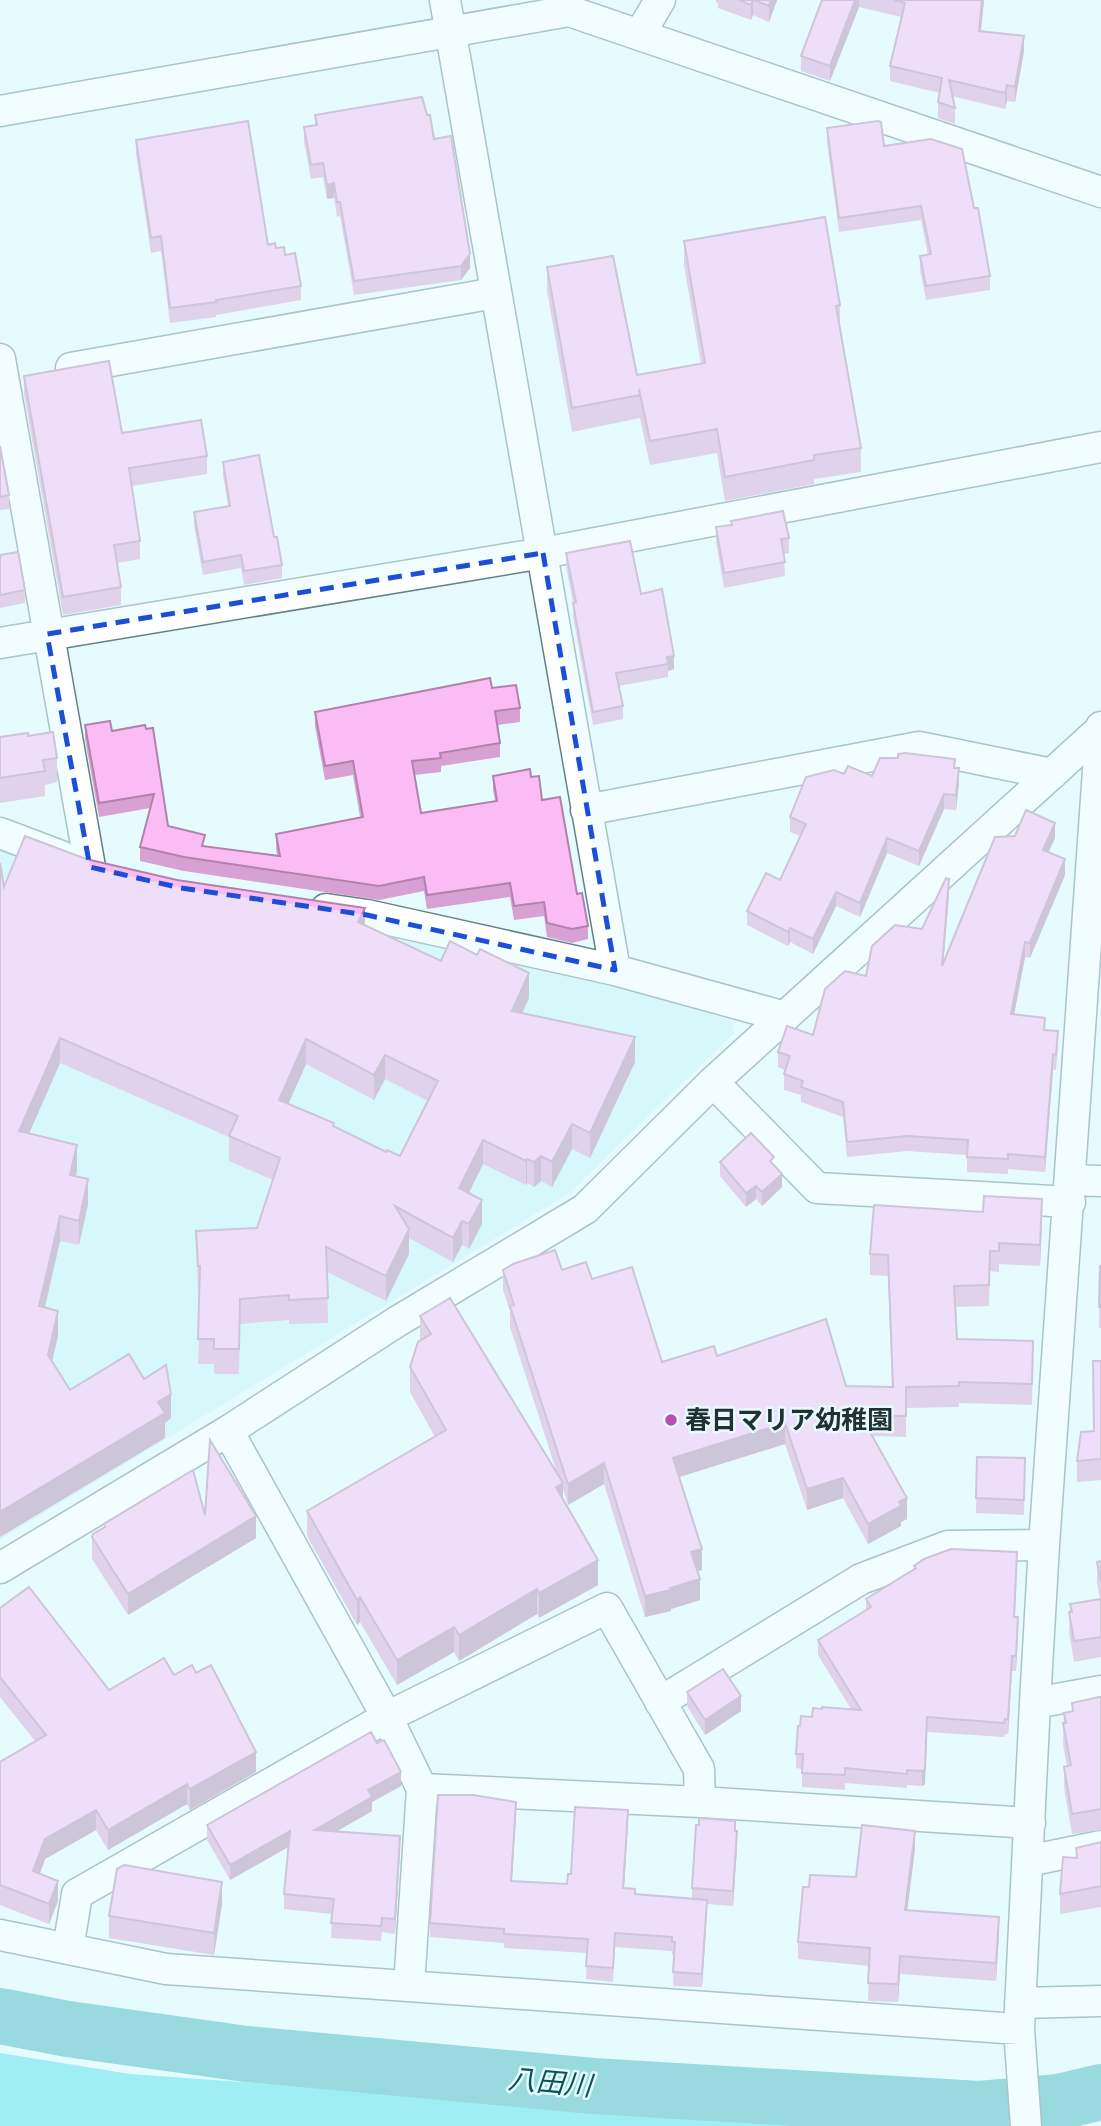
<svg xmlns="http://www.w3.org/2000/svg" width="1101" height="2126" viewBox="0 0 1101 2126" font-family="'Alegreya Sans','Noto Sans JP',sans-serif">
	<rect width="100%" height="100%" fill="#e5fbfd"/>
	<path fill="#c5f4f8" d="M0,847l372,81 248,59 111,33 3,13 -164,160 -570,347z"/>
	<path fill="#4cdeea" d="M0,2053l130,21 737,52h-867z"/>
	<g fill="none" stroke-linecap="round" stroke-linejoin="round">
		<path stroke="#3ab2bb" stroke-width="56" d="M0,2016l68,13 178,25 347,32 386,23 80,-7 42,-10"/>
		<g stroke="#628386" stroke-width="33">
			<path id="minor" d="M445,0l170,970
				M640,34l20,-34
				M0,111l569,-100 532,181
				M0,359l90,508
				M71,368l424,-75
				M0,643l543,-90 558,-106
				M586,810l333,-63 133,27
				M0,833l61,23
				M326,909l41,6 248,55 170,47
				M713,1082l104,106 253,14
				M1070,1180l31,1
				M228,1431l159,286 35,72 -13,197
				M0,1568l228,-137 170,-110 187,-112 128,-127 388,-353
				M660,1702l201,-123 87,-33 96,-1
				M1035,1703l66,-12
				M422,1789l278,13 330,21
				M1028,1861l73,-15
				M0,1935l166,34 853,60
				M68,1949l9,-55 310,-177 220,-109 92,161 1,33
				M1020,2003l81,-2
				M1026,2126l-7,-97 16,-326 9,-158 57,-818"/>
		</g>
		<use href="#minor" stroke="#fff" stroke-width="30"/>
	</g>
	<path fill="#d8a1d3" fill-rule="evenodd" d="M716,0h61l-8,22 -16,-7 -2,5 -33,-12v-5l-2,-1z
		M822,0h162l-3,31 43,20 -9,51 -8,-1 -2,8 -53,-13 3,12v16l-17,-6v-16l2,-9 -50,-12v-15l11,-49 -42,-10 -29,74 -29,-10v-15z
		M315,115l119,24 36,129 -9,12 -107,15 -14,-79 -3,1 -3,-19 -7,1 -4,-22 -12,2 -7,-37v-15l11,-2z
		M827,128l57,18 90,62 16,68v14l-64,10 -6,-30v-14l8,-1 -7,-35 -82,12 -12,-90z
		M136,140l132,105 8,3 9,7 16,31v14l-85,15v2l-46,6 -9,-72 -10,2 -15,-99z
		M684,241l156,64v24l21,119v24l-47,7v5l-89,17 -8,-48 -67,12 -10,-47 -68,14 -25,-141v-24l90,108 64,-11 -17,-99z
		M24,376l98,57 85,23v18l-75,12 8,55v18l-23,4 4,24v18l-58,10 -39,-221z
		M0,446l9,49v14l-9,1z
		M223,462l51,75 8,28v13l-38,7 -3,-17 -38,7 -9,-49v-14l34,-6 -5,-31z
		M731,521l58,17v15l-5,1 1,22 -61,12 -8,-46v-15l15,-2z
		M566,553l75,41 33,75 -6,2v6l-49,9 4,20v13l-30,6 -20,-108v-14l-7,-37z
		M0,555l25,35v13l-25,5z
		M492,688l28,20v14l-22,3 2,18v14l-59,9v6l-27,3 7,38 74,-12 -2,-11v-14l38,1 11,23 46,126v13l-16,4 -25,-6 -3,-21 -30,4 -4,-23 -83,12 -3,-18 -45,9 -195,-29 -44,-10v-14l10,-39 -51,9 -14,-78v-14l27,6 33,-6 23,101 37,20 72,10 -1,-8v-14l84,-17 -7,-42 -28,5 -10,-54v-14z
		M28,736l29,22v24l-12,3v11l-45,7v-66z
		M955,768l4,15 -3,27 -12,-1 -25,57 -32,-13 -27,64 -24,-11 -23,48 -23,-12 -2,4 -41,-21v-14l33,-31 20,-44 -10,-4v-15l54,-43 28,2z
		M1055,838l-7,14 17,23 -35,83 -5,-1 -11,58 31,15 13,16 -2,24h-3l-8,102 -37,-3v5l-41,-2v-17l-60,-4 -60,6 -4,-40 -42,-15v-7l-17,-5v-16l1,-4 -7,-3v-15l35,-17 53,-59 56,-47 27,-35 -6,68z
		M86,859l279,67 76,35 88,37 -7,15 113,49 -45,96 -18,-9 -20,38 -11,-6 -7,6 -7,-4 -1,2 -43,-21 -14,29 13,31 -13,25 -7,-4 -9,17 -44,-24v16l-23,47 -59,-29 1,51 -39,1v-4l-49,4 -1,50h-25v-10h-16l2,-73h-2l-2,-60 61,-3 16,-48 -44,-19v-24l-169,-74 -31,71 48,36 -1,6 12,28 -9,41 -19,-4 -15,67 13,28 -6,25 18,29 74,-11 27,39 -6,5v15l-165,99 4,-650zM306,1064l68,36 11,-21 43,22 -28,55 -14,-4 -98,-48z
		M720,1162l54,3 8,22 -20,19 -6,-7 -10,8 -26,-31z
		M1042,1219l-2,47 -41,-2v8l-9,-1 -1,35 -34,1 2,32 76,23 -1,43 -73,-2v4l-53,1v29l-34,-1 35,83 -6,3v4l-33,18 -25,-46 -36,12 -22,-66 -106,33 23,93 -5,1 3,29 -29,9v2l-26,6 -41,-133 -36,21 -5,-16v10l35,86 -59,33 -2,-4 -78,47 -5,-9 -57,33 -37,-63 -3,3 -50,-89v-25l128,-74 -25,-45v-25l10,-26v-25l138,160 -48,-149v-16l-7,-21v-20h59l30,9 70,83 55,-6 129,30 46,1 -4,-111 -18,-1v-21z
		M1100,1266h1v62h-2z
		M1101,1361v119l-24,2v-21l17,-30 -1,-50z
		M977,1457l48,1 -1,57 -48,-2z
		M205,1515l51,23 -128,77 -36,-56v-22l12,-10v-3z
		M1101,1561v96l-27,5 -5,-30 1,-28 30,-5 -3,-17v-20z
		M914,1566h103l-2,51 3,15 -2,39h-4l-4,63h-3l-1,3 -77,-5 -2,52 -3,2 -15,-1v3l-62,-5v7l-43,-3v-18l-6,-1v-14l4,-28 12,-9 10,-8h29l-33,-54v-15l48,-30v-11l48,-30z
		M0,1608l109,82 65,-15 82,97 -66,38 -3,-6 -79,46 -12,-20 -51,29 -5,15 18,27 -9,23 -49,-19v-143l35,-21 -35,-44z
		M687,1692l54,19 -36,24 -18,-29z
		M1101,1697v133l-29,4 -8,-47v-20l3,-1 -4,-22 1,-31 8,-2v-8z
		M401,1786l-29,16v9l-35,20 63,20 -5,83 -13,-2 -1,9 -50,-3 1,-24 -48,-5v-15l4,-47 -58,33 -23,-40v-15z
		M516,1815l-4,66 55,3 4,-10 57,-51 -4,65 11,6 57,5v-11l43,-57 2,16 -4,59 -26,-2 -5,83 -29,-1 1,-31h-2v-4l-57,-4 -2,35 -27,-3 1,-26 -83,-5v-5l-74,-6v-14z
		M1101,1842v65l-41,7v-20l16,-36v-10z
		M915,1849l-8,61 92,24 -3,47 -96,-7 -2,28 -30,-1 1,-35 -71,-7v-17l11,-55 47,-10z
		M222,1904l-8,51 -105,-17v-22z"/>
	<path fill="#b083ac" d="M753,0v15l-2,5v-15z
		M771,0h6l-8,22v-16z
		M855,0h4v7l-29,74v-15z
		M982,0h2l-5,47v-16z
		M1024,36v15l-9,51v-15z
		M1007,85v16l-2,8v-16z
		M334,183v15l-7,1v-14z
		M470,254v14l-9,12v-14z
		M674,656v13l-6,2 -1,-14z
		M959,768v15l-3,27v-15z
		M944,794v15l-25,57v-15z
		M1055,823v15l-12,27v-15z
		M887,838v15l-27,64v-14z
		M1065,859v16l-35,83v-15z
		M949,879v15l-7,87v-15z
		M836,892v14l-23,48v-15z
		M365,908v24l-7,-10z
		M790,928v14l-2,4v-14z
		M1025,942v15l-14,73v-16z
		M529,973v25l-17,38v-25z
		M635,1037v25l-45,96v-25z
		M60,1038v25l-41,93v-25z
		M306,1039v25l-27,61v-25z
		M1053,1054v16l-8,102v-15z
		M385,1055v24l-11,21v-25z
		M572,1124v25l-20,38v-25z
		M483,1140v24l-24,48v-24z
		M77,1145v25l-7,30v-25z
		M541,1156v25l-7,6v-25z
		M527,1159v24l-1,2v-24z
		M782,1174v13l-20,19v-14z
		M88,1179v25l-9,41v-24z
		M756,1186v13l-10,8v-14z
		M1042,1199v20l-2,47v-21z
		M482,1200v24l-13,25v-25z
		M60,1216v25l-21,90v-25z
		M462,1221v24l-9,17v-24z
		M409,1229v25l-23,47v-25z
		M58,1311v25l-10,43v-24z
		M171,1394v24l-6,5v15l-165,99v-25z
		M785,1423v21l-112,35v-21z
		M604,1463v21l-36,21v-21z
		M843,1478v20l-36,12v-21z
		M563,1483v25l-7,-21z
		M907,1498v21l-6,3v4l-33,18v-20z
		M256,1516v22l-128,77v-21z
		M702,1549v21l-11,3v-21z
		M598,1560v25l-59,33v-25z
		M700,1579v21l-29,9v2l-26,6v-21z
		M537,1589v25l-78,47v-26z
		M360,1597v25l-3,3v-25z
		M1018,1617v15l-2,39v-15z
		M454,1627v25l-57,33v-25z
		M1012,1656v15l-4,63v-15z
		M741,1696v15l-36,24v-15z
		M927,1717l-2,67 -3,2v-15z
		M256,1752v20l-66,38v-21z
		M401,1772v14l-29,16v9l-57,33v-14l53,-40z
		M187,1784v20l-79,46v-20z
		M516,1802v13l-5,80v-14z
		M96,1810v20l-51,29 -12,32v-20l12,-32z
		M628,1810v13l-5,79v-14z
		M290,1831v15l-60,34v-15z
		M737,1831v16l-4,59v-15z
		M915,1831v18l-10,79v-18z
		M400,1836v15l-5,83v-15z
		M58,1881v20l-9,23v-20z
		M222,1882v22l-8,51v-22z
		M707,1900v13l-5,74v-13z
		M999,1917v17l-3,47v-18z
		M900,1956v18l-2,28v-18z"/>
	<path fill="#fbbbf5" stroke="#b083ac" stroke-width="2" fill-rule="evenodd" d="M739,0h14l-2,5z
		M754,0h17l-2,6z
		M822,0h33l-25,66 -29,-10z
		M894,0h88l-3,31 45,5 -9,51 -8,-2 -2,8 -56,-13 6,28 -17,-6 4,-24 -52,-12 15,-63z
		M422,97l5,18h3l4,24 17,-3 19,118 -9,12 -107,15 -14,-79h-3l-3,-19 -7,2 -4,-22 -12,2 -7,-38 13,-2 -2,-10z
		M248,121l20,124 7,-2 1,5 8,-1 1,8 10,-2 6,33 -85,14v2l-46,6 -9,-72 -10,2 -15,-98z
		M878,121l3,1 3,24 47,-7 31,10 12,59h4l12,68 -64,10 -6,-30 11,-2 -10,-48 -82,12 -12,-90z
		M825,217l15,88 -4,1 25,142 -47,7v5l-89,17 -8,-48 -67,12 -11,-52 1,6 -68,13 -25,-141 66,-11 24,119 68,-12 -21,-122z
		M109,361l13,72 79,-13 6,36 -78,12 11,73 -26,4 7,42 -58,10 -39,-221z
		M0,446l9,49 -9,2z
		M259,455l15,82h3l5,28 -38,6 -3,-16 -38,7 -9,-50 36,-6 -7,-44z
		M783,511l6,27 -8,1 4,23 -61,11 -8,-46 16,-2 -1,-4z
		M630,541l11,53 21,-5 12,67 -7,1 1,7 -52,9 7,33 -30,6 -20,-109 3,-1 -10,-49z
		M18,552l7,38 -25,5v-40z
		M490,678l2,10 24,-3 4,23 -25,3 5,32 -60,10 1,5 -29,3 9,52 76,-12 -4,-25 37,-7 1,8 8,-1 3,24 18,-3 17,97 5,-1 6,33 -16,3 -25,-6 -3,-21 -30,4 -4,-23 -83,12 -3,-18 -45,9 -195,-29 -44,-10 14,-53 -55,9 -14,-78 25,-4 2,10 33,-6 1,4 7,-1 15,98 37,9 -3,11 78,10 -4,-22 87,-17 -10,-56 -28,5 -10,-54z
		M53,732l4,26 -14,2 2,11 -45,7v-41l28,-4v3z
		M905,753l50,6 -1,9h5l-3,27 -12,-1 -25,57 -32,-13 -27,65 -24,-11 -23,47 -23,-11 -2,4 -41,-21 19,-38 14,7 26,-56 -16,-7 16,-40 28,-7 10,4 4,-8 24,10 8,-18h18v-4z
		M1026,810l29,13 -12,27 22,9 -35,84 -5,-1 -14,72 34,4 -1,12 14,1 -2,24 -3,-1 -8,103 -37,-3v5l-41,-2 1,-17 -61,-4 -60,6 -4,-40 -42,-15 2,-6 -19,-7 6,-18 -12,-4 9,-26 26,9 12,-46 20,-18 21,5 6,-30 23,-21 27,4 24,-51 3,1 -7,87 53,-129 20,-1z
		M25,836l61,23 91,21 188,28 -7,14 83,39 9,-20 27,14 3,-6 49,24 -17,38 123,26 -45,96 -18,-9 -20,38 -11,-6 -7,6 -7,-3 -1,2 -43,-21 -24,48 23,12 -13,24 -7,-3 -9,17 -58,-32 14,23 -23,47 -60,-29 2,51 -39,2v-5l-49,4 -1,50h-25v-10h-16l2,-73h-2l-2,-35 61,-3 23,-70 -51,-22 9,-20 -178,-78 -41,93 58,14 -7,30 18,4 -9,42 -19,-5 -21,90 19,5 -10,44 22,35 59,-36 15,25 22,-14 5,29 -13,8 7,11 -165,99v-649l4,24zM306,1039l68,36 11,-20 53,26 -38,75 -13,-6 -1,2 -53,-26 1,-3 -55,-23z
		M751,1133l23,24 -4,4 12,13 -20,18 -6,-6 -10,7 -26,-31z
		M984,1196l58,3 -2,46 -41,-2v8h-9l-1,34 -35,1 3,53 76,2 -1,43 -73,-2v4l-53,1v29h-45l46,82 -8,4 2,4 -33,18 -25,-46 -36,11 -22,-66 -112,35 29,91 -11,3 9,27 -30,9 1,2 -26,6 -41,-133 -36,21 -58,-178 4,-1 -11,-35 10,-6 42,-14 7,20 24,-8 6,17 40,-12 30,95 52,-16 3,10 109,-37 20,67 47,1 -5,-132 -18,-1 4,-49 109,7z
		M1100,1266h1v41h-2z
		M450,1298l113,185 -7,4 42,73 -59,33 -2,-4 -78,46 -5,-8 -57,33 -37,-63 -3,3 -50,-89 139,-81 -36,-63 8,-25 13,-8 -11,-18z
		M1093,1361h8v98l-24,2 4,-29 13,-1z
		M210,1440l46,76 -128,78 -36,-57 1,-3 12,-7 -1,-3 89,-54 12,45z
		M977,1457l48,1 -1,42 -48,-2z
		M951,1549l66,3 -3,65h4l-2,39h-4l-4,63h-3l-1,4 -77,-6 -2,52 -3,2 -15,-1v4l-62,-6v7l-43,-2 1,-19h-7l2,-28h2l1,-10 11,1 1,-9 9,1v-2l39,3 -43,-70 53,-33 -5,-8 50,-31 -2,-2 10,-7z
		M1101,1561v20l-4,-19z
		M29,1587l80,103 55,-32 10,17 18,-10 4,8 15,-8 45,87 -66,37 -3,-5 -79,46 -12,-20 -51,29 -12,32 25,10 -9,23 -49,-19v-123l46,-27 -46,-58v-69z
		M1101,1599v38l-27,4 -5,-29h3l-2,-8z
		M723,1669l18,27 -36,24 -18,-28z
		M1099,1697h2v112l-29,5 -8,-47 7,-2 -8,-42h3l-2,-10 9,-2 -1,-8z
		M371,1732l6,11 7,-3 17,32 -33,18 4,7 -57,33 85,6 -5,83 -13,-1 -1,8 -50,-3 3,-24 -50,-5 6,-63 -60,34 -23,-40z
		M438,1795h35l43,7 -5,79 56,3 1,-10h3l4,-67 53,3 -5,78 12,1v5l72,6 -5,74 -29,-2 2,-30h-3v-5l-57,-4 -2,35 -27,-2 2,-27 -84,-5v-5l-74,-6z
		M699,1818l36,3v10h2l-4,60 -41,-3 4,-63h3z
		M862,1825l53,6 -10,79 94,7 -3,46 -96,-7 -2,28 -30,-1 2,-35 -72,-6 5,-55h6l1,-12 46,2z
		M1101,1842v44l-41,8 3,-37 14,1 -1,-10z
		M124,1865l98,17 -8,51 -105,-17 8,-47z"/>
	<path d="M0 0H1101V2126H0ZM543,553l72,417 -248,-55 -186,-27 -91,-21 -43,-233z" fill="#e5fbfd" fill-opacity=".55" fill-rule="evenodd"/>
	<path fill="none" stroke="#1d4ed8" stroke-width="5" stroke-dasharray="14 9" stroke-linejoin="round" d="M543,553l72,417 -248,-55 -186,-27 -91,-21 -43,-233z"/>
	<circle fill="#b850b3" stroke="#e5fbfd" stroke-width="2.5" cx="671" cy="1420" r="7"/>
	<g text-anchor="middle" stroke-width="5" stroke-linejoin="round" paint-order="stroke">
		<g font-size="26" font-weight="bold" fill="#223031" stroke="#e5fbfd" text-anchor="start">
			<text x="685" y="1429">春日マリア幼稚園</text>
		</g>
		<g font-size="28" font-style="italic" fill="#0d5258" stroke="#e5fbfd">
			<text transform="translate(550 2082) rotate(5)" y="10">八田川</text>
		</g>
	</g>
</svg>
